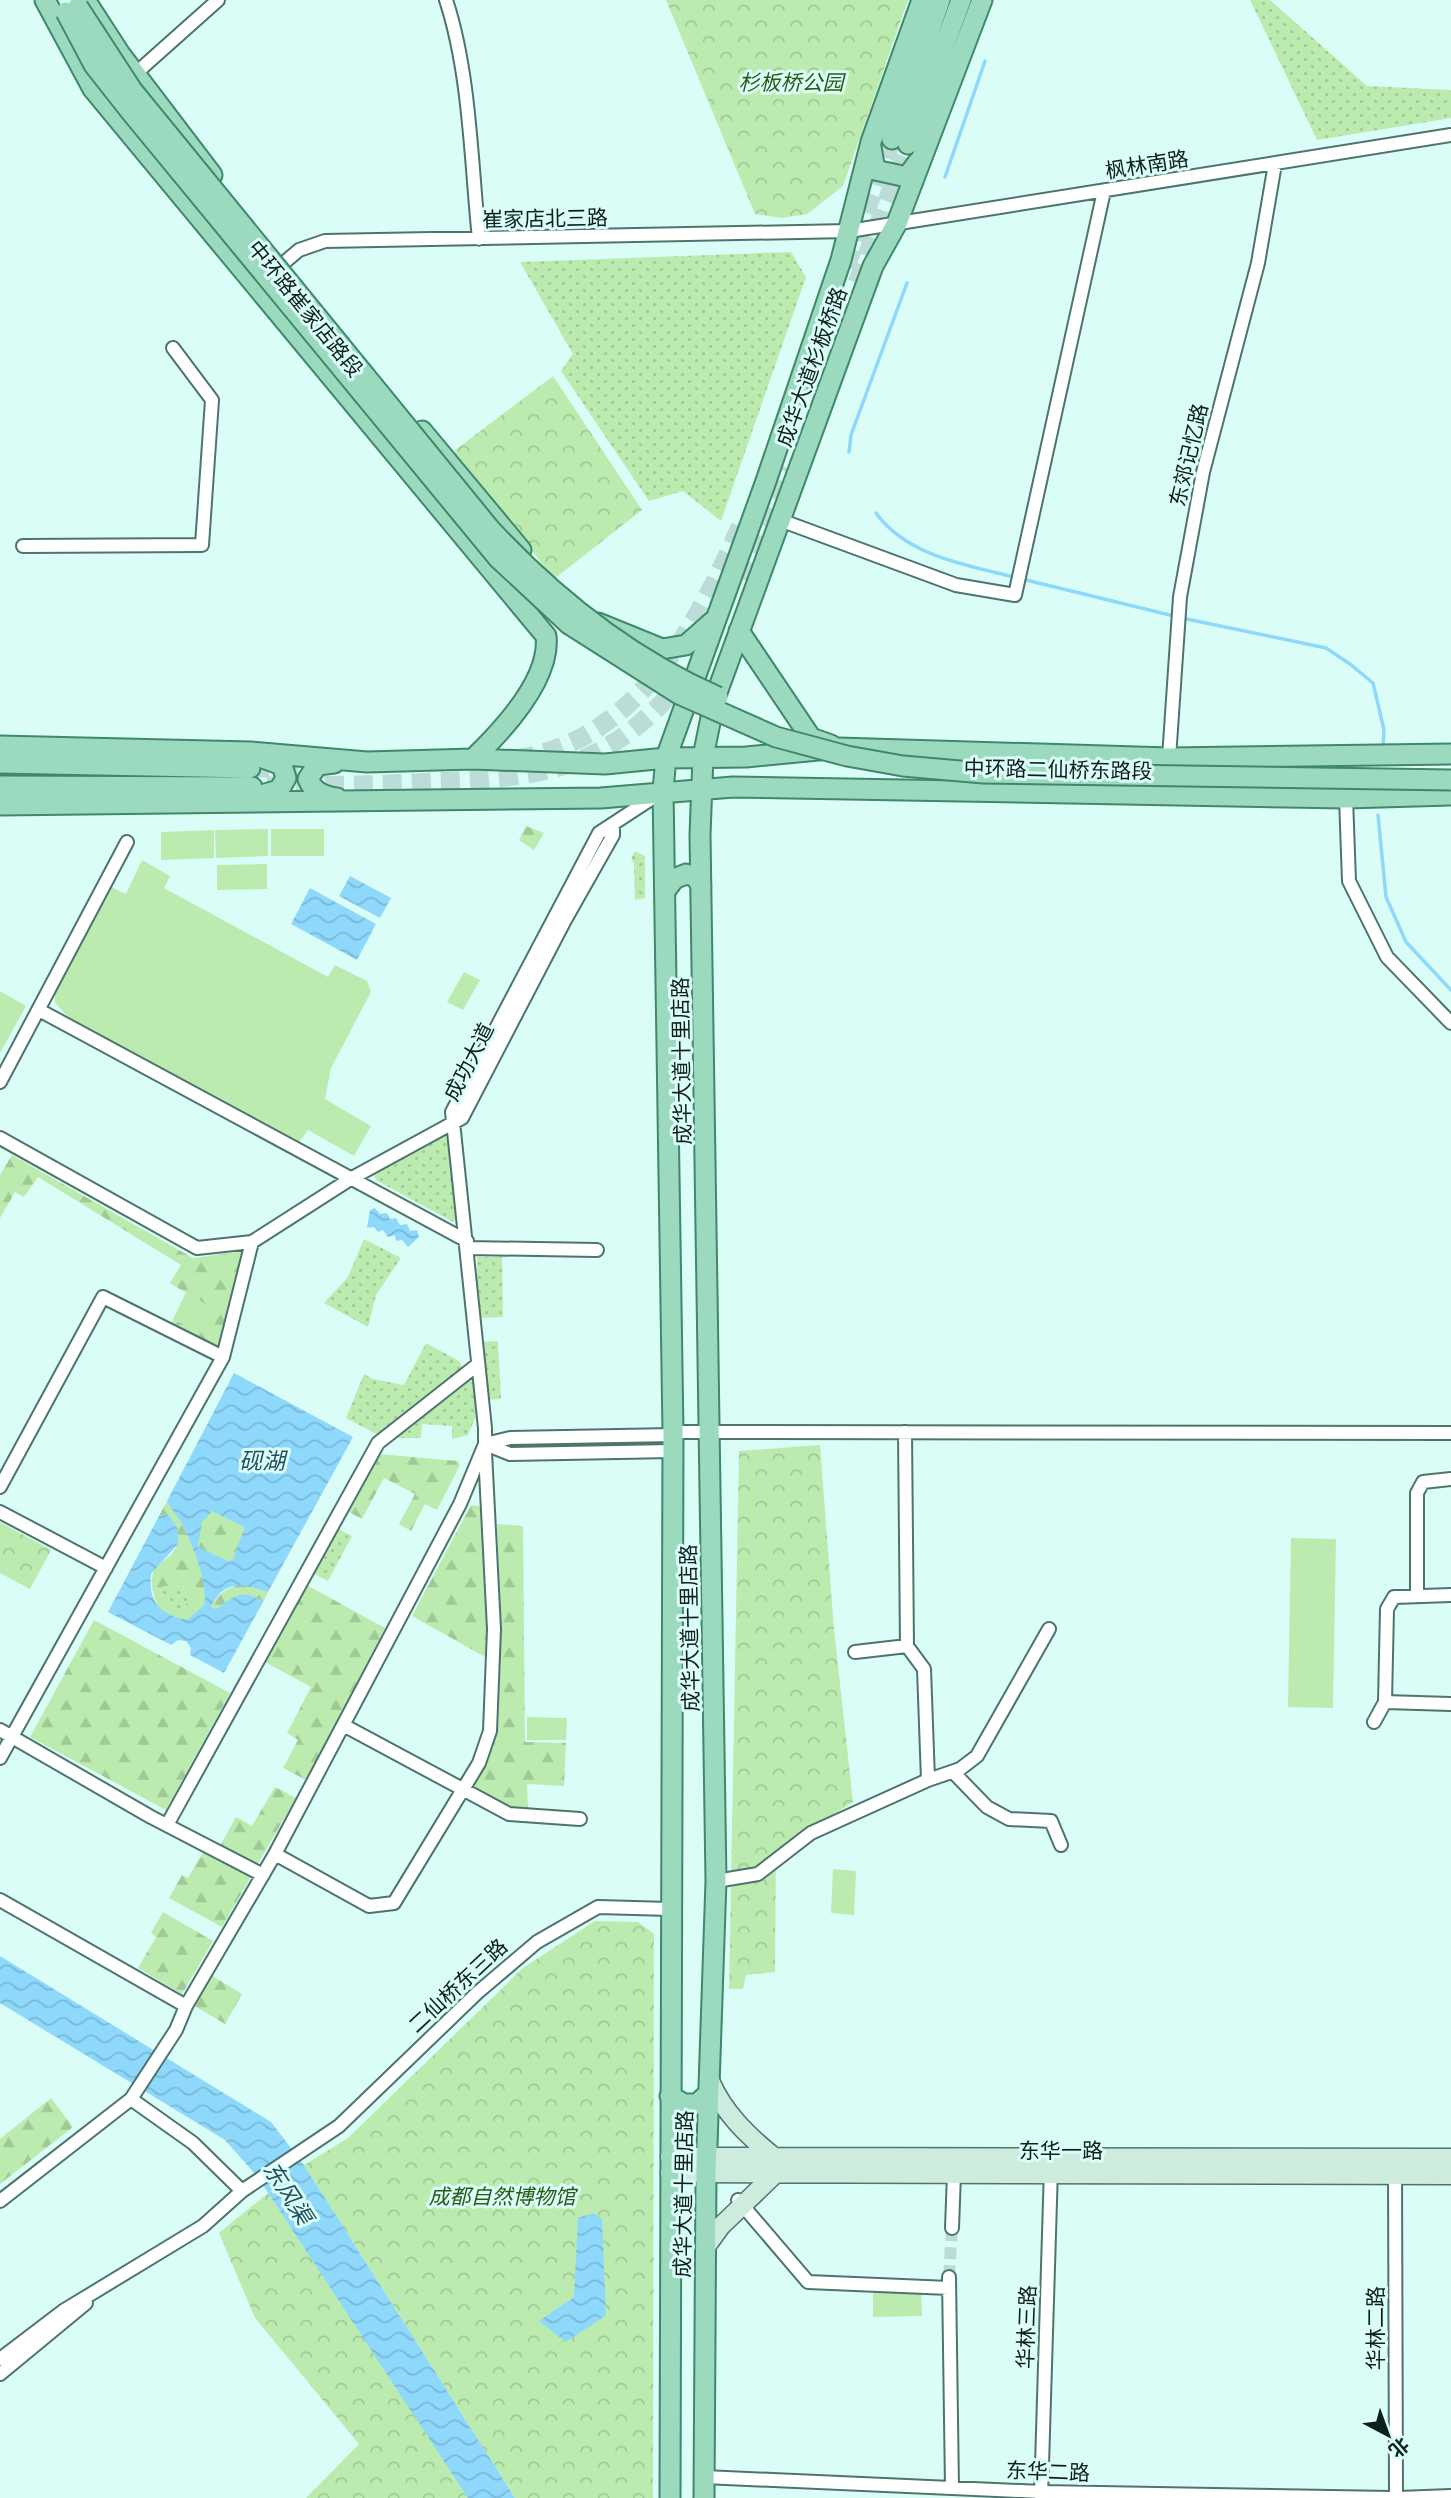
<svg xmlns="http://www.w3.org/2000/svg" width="1451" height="2498" viewBox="0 0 1451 2498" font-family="'Playfair Display','Noto Sans SC',serif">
	<defs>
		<pattern id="grass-dots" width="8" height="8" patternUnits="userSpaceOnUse" patternTransform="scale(1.75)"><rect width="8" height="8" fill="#bcebaf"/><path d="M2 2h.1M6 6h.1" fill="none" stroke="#a0c996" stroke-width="1.8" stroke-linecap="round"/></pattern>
		<pattern id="forest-firs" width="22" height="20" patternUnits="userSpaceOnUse" patternTransform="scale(1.75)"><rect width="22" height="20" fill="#bcebaf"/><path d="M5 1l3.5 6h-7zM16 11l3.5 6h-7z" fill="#a0c996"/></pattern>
		<pattern id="park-crowns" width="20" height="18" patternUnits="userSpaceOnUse" patternTransform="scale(1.75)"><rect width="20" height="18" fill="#bcebaf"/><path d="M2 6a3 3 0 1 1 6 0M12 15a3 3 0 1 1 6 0" fill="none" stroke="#a0c996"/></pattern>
		<pattern id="water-waves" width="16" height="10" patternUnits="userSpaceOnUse" patternTransform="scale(1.75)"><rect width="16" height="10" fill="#8ed8fc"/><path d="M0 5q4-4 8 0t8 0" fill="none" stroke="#79b9d8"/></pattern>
	</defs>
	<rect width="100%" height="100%" fill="#dbfdf8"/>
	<path fill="url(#grass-dots)" d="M1250,0h20l97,86 84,4v28l-134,22z
		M791,252l15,25 -85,244 -38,-30 -34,10 -88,-130 12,-17 -53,-92z
		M635,851l10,5v42l-10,2 -1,-37 -3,-4z
		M442,1132l9,5 8,81 -6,4 -77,-42 -3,-8z
		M364,1239l37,19 -25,37 -8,32 -44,-24 24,-26z
		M477,1257h25l1,60 -25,1z
		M498,1341l3,58 -16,1 -3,-58z
		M426,1343l33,18 4,8 -85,66 -32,-17 18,-44 9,5 31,6z
		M470,1380l3,3 3,33 -8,19 -16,4v-13l-30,-2 -1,14h-23v-3z
		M338,1529l14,7 -24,45 -14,-7z
		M164,1586l19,1 5,13 -5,9 -6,2 -14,-12 -3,-9z"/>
	<path fill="url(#forest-firs)" fill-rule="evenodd" d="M526,826l18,7 -10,17 -15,-10z
		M12,1155l181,103 52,-7 -25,100 -49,-25 2,-7 20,10 15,-23 -38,-23 11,-18 -143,-88 -14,20 -9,-5 -15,26v-43z
		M379,1454l79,7 2,4 -23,45 -12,-6 -14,27 -12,-7 16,-30 -31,-16 -22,41 -13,-7z
		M167,1501c4,9 11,14 15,23 10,20 28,60 22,81l-17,15c-17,-3 -28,-6 -33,-24 -11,-38 20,-30 24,-56 2,-9 -6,-18 -10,-26l-9,2zM164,1586l19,1 5,13 -5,9 -6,2 -14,-12 -3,-9z
		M471,1505l12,2 7,121 -3,30 -75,-42z
		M212,1510l26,11 8,6 -13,32 -5,2 -28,-11c-5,-12 0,-33 12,-40z
		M497,1524l26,2 2,216 41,1 -2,43 -37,-2 1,25h-17l-40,-24 25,-50 4,-111z
		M303,1583l82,45 -79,152 -23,-12 15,-28 -11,-7 24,-46 -50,-27z
		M250,1585l18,7 -5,10c-21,-14 -29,-5 -47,7l-5,-2c7,-15 22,-24 39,-22z
		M94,1620l136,73 -64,117 -136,-73z
		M275,1787l21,11 -40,69 -36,-21 16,-29 16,9z
		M205,1849l47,26 -30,52 -53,-29 13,-23 6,3z
		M163,1912l50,29 -31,53 -44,-26 18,-31 -5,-4z
		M211,1975l31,19 -17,30 -32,-19z
		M51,2098l22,29 -73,57v-45z"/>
	<path fill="url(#park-crowns)" d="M666,0h242l-65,186 -36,28 -25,4 -27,-4z
		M553,376l89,134 -88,69 -100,-128z
		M820,1445l14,184 19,173 -77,49 -1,121 -29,3 -3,14h-14l10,-538z
		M0,1522l51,28 -21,39 -30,-16z
		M595,1921l43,1 16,12 -1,564h-138l-211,-333 44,-27 175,-170z
		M268,2193l184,277 16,28h-162l53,-54 -104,-126 -36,-85z"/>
	<path fill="#bcebaf" d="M268,829v27l-52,2 -1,-28z
		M271,829h53v27h-53z
		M214,830v28l-53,2v-28z
		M142,860l28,16 -6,12 164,89 7,-12 32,16 4,11 -40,76 -6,31 46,27 -17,30 -46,-26 -10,14 -173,-93 -57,-34 -13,-14 -1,-11 23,-49 34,-56 15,7z
		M267,864v25l-50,1v-25z
		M464,972l16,8 -17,30 -16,-8z
		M0,991l26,15 -26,47z
		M186,1292l22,14 -15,23 -20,-10z
		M1291,1538l45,1 -3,169 -45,-1z
		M527,1717l40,1 -1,22h-39z
		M833,1869l23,2 -2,44 -23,-2z
		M921,2289l1,27 -49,1v-27z"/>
	<path fill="url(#water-waves)" fill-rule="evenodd" d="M350,876l41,22 -11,20 -41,-22z
		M310,888l66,36 -19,36 -66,-36z
		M375,1208l5,6 7,-1 3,6 6,-1 4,7 7,-1 3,7 7,-1 2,7 -11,10 -6,-7 -6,1 -1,-6 -7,2 -5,-7 -5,2 -4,-5 -7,1 3,-18z
		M234,1373l119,64 -85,155c-23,-8 -45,-13 -57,15l5,2c18,-12 26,-22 47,-7l-39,71 -34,-18 1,-7 -5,-7 -8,-1 -7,5 -63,-33 51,-96 9,-2 10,15v15l-27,30c-3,29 10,41 36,46l17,-15c5,-21 -12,-61 -22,-81 -5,-9 -11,-14 -15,-23zM212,1511l33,16 -12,32 -5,2 -30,-14 4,-25z
		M0,1956l271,166 33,43 211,333h-47l-211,-322 -32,-36 -225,-137z
		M594,2213l8,6 4,96 -40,27 -27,-21 35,-24 4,-79z"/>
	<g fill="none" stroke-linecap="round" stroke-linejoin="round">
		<path stroke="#8ed8fc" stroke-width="3.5" d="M945,177l40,-116
			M849,452l2,-17 56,-152
			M876,513c31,43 90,52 138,64
			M1022,579l152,37
			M1182,618l144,30 24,16 23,19 11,47 -1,18
			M1378,815l8,82 20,45 45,48"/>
		<path stroke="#bcdcd7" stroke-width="12" stroke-dasharray="12 6" stroke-linecap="butt" d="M949,2277l3,-49"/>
		<path stroke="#bcdcd7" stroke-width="19" stroke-dasharray="19 10" stroke-linecap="butt" d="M846,267l46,-128
			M857,283l51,-139
			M739,578l50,-109
			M516,759c124,-19 183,-137 228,-241
			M250,768h79
			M267,786c55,0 110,-1 166,-4 49,-2 100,-4 147,-22 40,-15 78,-49 104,-82"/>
		<g stroke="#4d746e" stroke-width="16">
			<path id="street" d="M446,0c24,73 25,162 33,239
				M135,74l83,-74
				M272,273l27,-23 26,-9 524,-10 602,-96
				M780,520l176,65 59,10 89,-404
				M23,546l179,-1 10,-145 -39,-52
				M1169,758l11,-161 23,-125 55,-209 17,-99
				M1346,798l3,83 38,76 64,66
				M39,1010l428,231
				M0,1082l127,-240
				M0,1138l197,110 55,-6 100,-64 110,-60 103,-198 48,-85v-9
				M468,1248l129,2
				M673,1432l778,1
				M905,1432l2,214 17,23 4,111
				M485,1444l25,10 163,-3
				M485,1444l25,-6 163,-3
				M0,1487l103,-190 120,60
				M0,1512l106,56
				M1417,1595v-102l6,-11 28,-3
				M855,1652l52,-6
				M1385,1702l2,-93 7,-12 57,-2
				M1374,1722l11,-20 66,2
				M345,1726l164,88 71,5
				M0,1730l151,87 112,58
				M0,1758l223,-401 29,-115
				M953,1772l34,35 22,12 42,2 10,24
				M167,1825l211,-382 99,-78
				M275,1854l94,52 25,-3 85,-140 11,-32 4,-102 -9,-177
				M716,1881l42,-7 53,-41 117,-53 32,-11 17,-13 72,-127
				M0,1900l186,106
				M131,2099l62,44 49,48
				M1395,2169l1,329
				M738,2200l70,82 141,6
				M0,2201l131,-102 45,-69 10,-24 89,-152 185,-350 25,-60v-16l-33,-316 147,-279 58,-38
				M952,2228l2,-54
				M949,2277l3,211
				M0,2359l63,-48 140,-85 39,-35 97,-65 138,-133 60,-51 61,-35 72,2
				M0,2374l86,-71
				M704,2477l338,15 350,6
				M1041,2498l10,-330
				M1399,2498l52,-2"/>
		</g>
		<g stroke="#4d746e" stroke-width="21">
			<path id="secondary" d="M710,2081c14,32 37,54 64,76
				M670,2157l781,1
				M670,2173l781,2
				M705,2248l16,-22 54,-52"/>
		</g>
		<g stroke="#3f8869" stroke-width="23">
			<path id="primary" d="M45,0l48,89 453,547c5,43 -44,95 -73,123
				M85,0l35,54 92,121
				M892,139l48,-139
				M908,144l53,-144
				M871,147l4,23 32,7 11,-15
				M422,431l99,119
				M598,623l64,26 24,-4 26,-23
				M739,631l72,107 20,7
				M0,746l251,6 116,10 106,-3 132,5 61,-6 80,-1 93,-9 330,10 282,-4
				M0,763l250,5
				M334,763l-17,2 -9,14c5,13 16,17 29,19
				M0,786l252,1
				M258,796l21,-6 7,-12 -4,-13 -19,-7
				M0,805l601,-7 132,-11 613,11 105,-3
				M665,891l9,-12 12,-5 10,3 5,9
				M670,2096l14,8h13l12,-11
				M670,2498l3,-1066 -10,-642 3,-32 100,-277 75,-221 30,-118 51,-142
				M704,2498l2,-324 10,-293 -16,-1046 3,-78 12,-59 158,-432 24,-43 85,-223"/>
		</g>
		<use href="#street" stroke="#fff" stroke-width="12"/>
		<use href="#secondary" stroke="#cdecde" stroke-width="18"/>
		<use href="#primary" stroke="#9bdabe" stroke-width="19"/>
		<g stroke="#3f8869" stroke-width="23" stroke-linecap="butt">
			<path id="primary-bridge" d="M78,7l54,83 358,439c66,71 139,129 228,168
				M66,12l28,53 37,47 367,446 71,66 110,70 97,43 71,19 56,10 80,7 468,7"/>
		</g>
		<use href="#primary-bridge" stroke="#9bdabe" stroke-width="19"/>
	</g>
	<g text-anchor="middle" stroke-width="6" stroke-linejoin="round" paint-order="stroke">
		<g font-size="21" font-style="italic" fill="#285b16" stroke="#dbfdf8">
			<text x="791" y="90">杉板桥公园</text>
			<text x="502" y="2204">成都自然博物馆</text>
		</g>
		<g font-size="21" fill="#0f1f1d" stroke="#dbfdf8">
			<text transform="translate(1147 165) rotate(-9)" y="7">枫林南路</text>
			<text transform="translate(545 219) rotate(-1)" y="7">崔家店北三路</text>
			<text transform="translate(305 309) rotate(51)" y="7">中环路崔家店路段</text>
			<text transform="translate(812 367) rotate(-70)" y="7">成华大道杉板桥路</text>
			<text transform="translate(1189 455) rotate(-77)" y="7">东郊记忆路</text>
			<text transform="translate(1058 770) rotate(1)" y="7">中环路二仙桥东路段</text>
			<text transform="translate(682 1061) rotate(-91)" y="7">成华大道十里店路</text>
			<text transform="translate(469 1062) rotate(-63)" y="7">成功大道</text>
			<text transform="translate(690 1628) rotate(-91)" y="7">成华大道十里店路</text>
			<text transform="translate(458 1986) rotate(-43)" y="7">二仙桥东三路</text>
			<text x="1061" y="2158">东华一路</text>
			<text transform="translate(684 2194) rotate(-89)" y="7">成华大道十里店路</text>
			<text transform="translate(1027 2327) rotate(-88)" y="7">华林三路</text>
			<text transform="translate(1376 2328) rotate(-90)" y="7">华林二路</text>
			<text transform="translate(1048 2472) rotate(2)" y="7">东华二路</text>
		</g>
		<g font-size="23" font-style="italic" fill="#254e61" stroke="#dbfdf8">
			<text x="262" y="1469">砚湖</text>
			<text transform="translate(288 2193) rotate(57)" y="8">东风渠</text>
		</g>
	</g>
	<g transform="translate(1388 2435) rotate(139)" stroke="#dbfdf8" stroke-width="5" paint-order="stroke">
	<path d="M0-5L12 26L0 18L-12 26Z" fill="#0f1f1d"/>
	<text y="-10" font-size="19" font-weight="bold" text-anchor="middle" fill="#0f1f1d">北</text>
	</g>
</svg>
